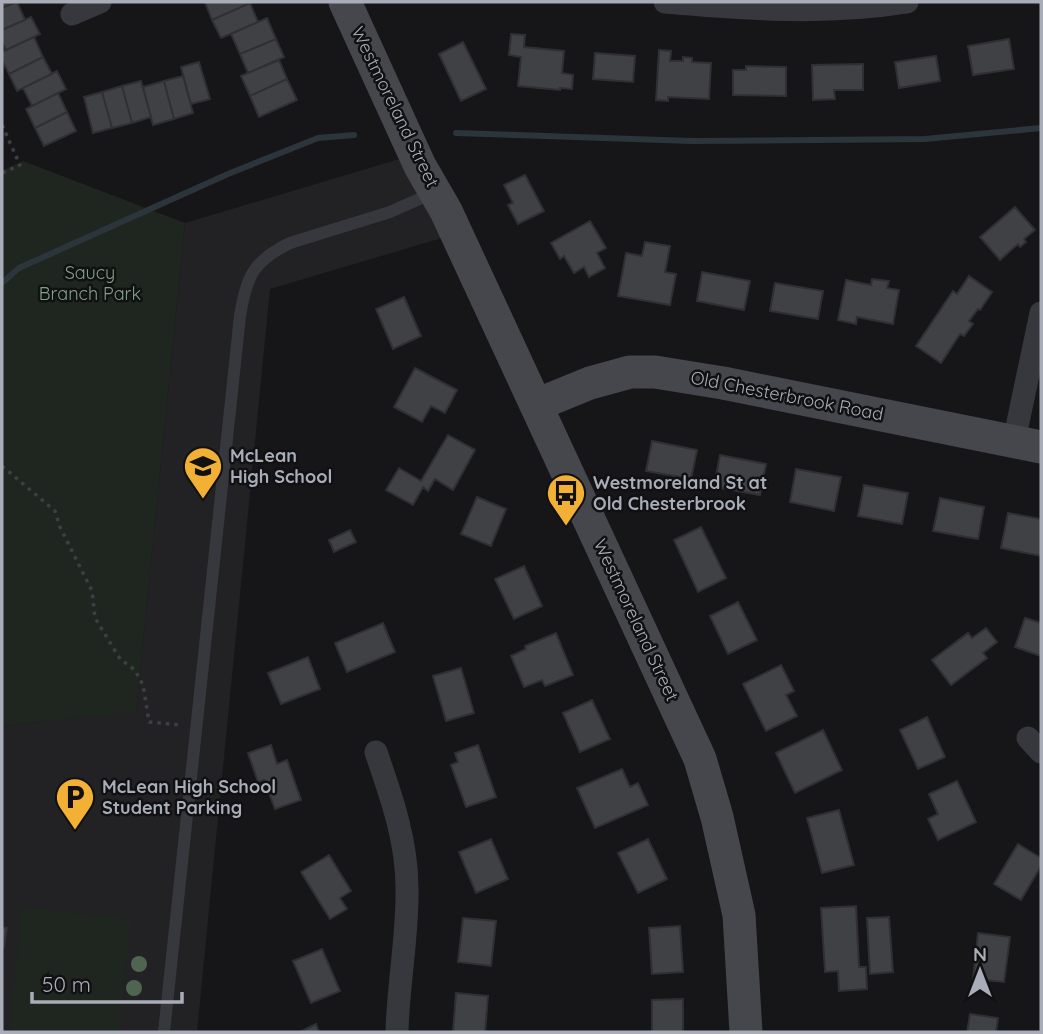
<svg xmlns="http://www.w3.org/2000/svg" width="1043" height="1034" viewBox="0 0 1043 1034" font-family="Quicksand,sans-serif">
	<rect width="100%" height="100%" fill="#161618"/>
	<path fill="#222225" d="M413,155l39,80 -182,54 -73,743h-195v-306l134,-15 49,-488z"/>
	<path fill="#1e261f" d="M23,161l162,62 -49,489 -134,14v-555z
		M22,907l109,12 -11,113h-111z"/>
	<g fill="none" stroke-linecap="round" stroke-linejoin="round">
		<path stroke="#2c353c" stroke-width="6" d="M456,133l236,8 233,-2 116,-11
			M2,283l17,-15 209,-94 90,-36 36,-3"/>
	</g>
	<path fill="#404145" stroke="#303034" stroke-width="2" d="M2,2h14l-14,6z
		M17,2l8,18 -23,10v-22z
		M205,2h45v1l-38,17z
		M250,3l8,19 -37,16 -9,-18z
		M31,17l9,17 -34,16 -4,-8v-12z
		M267,18l9,21 -36,15 -9,-20z
		M511,34l14,1 -1,12 40,4 -2,22 11,2 -1,14 -12,-1v2l-42,-4 3,-29 -12,-2z
		M34,37l9,20 -34,17 -7,-14v-8z
		M276,39l8,18 -36,16 -8,-19z
		M1009,39l5,30 -41,6 -5,-29z
		M463,42l23,47 -25,12 -22,-47z
		M659,50l12,1 -1,10h13v-4l9,1v4l19,1 -2,36 -41,-2v4l-12,-1z
		M595,53l40,3 -2,26 -40,-3z
		M936,56l4,25 -41,7 -4,-26z
		M43,57l9,17 -35,17 -8,-17z
		M279,60l8,19 -37,17 -9,-20z
		M199,62l11,37 -19,5 -10,-37z
		M863,64v26h-29l1,9 -22,1 -1,-35z
		M746,66l40,1v29l-53,-1v-25h13z
		M57,71l9,18 -34,17 -9,-18z
		M183,76l10,37 -19,6 -10,-38z
		M287,79l10,21 -38,17 -9,-21z
		M141,81l10,36 -19,6 -10,-37z
		M164,81l10,38 -21,6 -10,-38z
		M122,86l10,37 -20,5 -10,-36z
		M102,92l10,36 -19,5 -9,-36z
		M58,93l9,19 -32,16 -9,-19z
		M67,112l9,19 -32,15 -9,-18z
		M525,175l19,36 -26,13 -10,-19 5,-2 -9,-18z
		M1015,207l20,23 -11,9 2,3 -6,5 -2,-3 -18,16 -20,-23z
		M590,221l16,27 -9,5 8,15 -16,9 -5,-10 -10,6 -10,-17 -4,3 -9,-16z
		M645,242l25,4 -5,26 11,2 -6,31 -52,-9 8,-43 16,3z
		M702,272l48,9 -6,29 -47,-9z
		M969,276l23,16 -12,18 -2,-1 -9,12 4,3 -9,12 -4,-2 -19,29 -25,-17 37,-55 4,3z
		M872,279l17,2 -2,7 12,2 -6,34 -36,-7 -1,7 -18,-4 8,-40 25,5z
		M775,283l48,8 -5,28 -48,-8z
		M404,297l17,39 -28,13 -17,-40z
		M415,368l42,22 -12,23 -14,-7 -9,16 -28,-15z
		M448,435l27,15 -22,40 -18,-11 -7,12 -5,-4 -10,18 -27,-15 13,-22 22,13z
		M652,441l45,9 -6,29 -45,-8z
		M720,455l46,9 -6,31 -46,-8z
		M796,469l45,8 -7,34 -44,-9z
		M864,485l44,8 -6,31 -44,-8z
		M477,497l29,12 -15,37 -30,-12z
		M940,498l44,9 -6,32 -45,-8z
		M1008,513l33,6v37l-40,-8z
		M701,527l25,51 -28,14 -24,-52z
		M350,530l6,12 -22,10 -5,-12z
		M524,566l18,40 -28,13 -19,-40z
		M738,602l19,38 -29,14 -18,-38z
		M1025,618l16,5v33l-26,-9z
		M383,623l12,29 -48,20 -12,-29z
		M986,628l11,14 -14,11 4,5 -36,27 -19,-25 36,-27 4,5z
		M556,633l17,42 -28,11 -3,-6 -18,7 -13,-31 15,-7 -1,-3z
		M308,657l12,32 -39,15 -13,-31z
		M781,665l13,26 -8,4 11,21 -31,15 -23,-47z
		M461,668l13,45 -28,8 -13,-45z
		M592,700l18,39 -30,13 -17,-39z
		M927,717l18,40 -27,12 -18,-39z
		M823,730l19,40 -47,23 -19,-40z
		M271,745l6,19 10,-4 14,40 -26,9 -11,-29 -6,2 -10,-29z
		M478,745l18,52 -30,10 -15,-42 7,-3 -3,-9z
		M622,769l8,18 8,-4 10,22 -53,23 -18,-40z
		M957,781l19,41 -38,18 -10,-21 10,-5 -9,-20z
		M839,810l15,55 -32,8 -15,-55z
		M491,839l17,40 -32,14 -17,-41z
		M648,839l19,40 -29,14 -20,-40z
		M1018,844l23,14v8l-20,34 -27,-16z
		M329,855l22,36 -11,7 7,11 -17,10 -29,-47z
		M856,906l3,61h7l1,22 -28,2 -1,-20 -13,1 -4,-64z
		M889,917l4,55 -23,2 -3,-56z
		M463,918l33,3 -5,45 -33,-4z
		M680,926l3,46 -31,2 -3,-46z
		M2,927l5,1 -3,19h-2z
		M978,933l32,4 -6,45 -31,-3z
		M322,949l18,42 -29,12 -18,-42z
		M456,993l32,3 -3,36h-32z
		M683,999v33h-31v-32z
		M970,1014l28,4 -2,14h-29z
		M316,1024l3,8h-19z"/>
	<g fill="none" stroke-linecap="round" stroke-linejoin="round">
		<path stroke="#3d3f44" stroke-width="3.5" stroke-dasharray="3.5 5" stroke-linecap="butt" d="M2,125l18,40 -18,8
			M2,466l53,45 5,16 32,64 3,27 25,41 15,11 8,15 6,37 32,3"/>
		<path stroke="#37383d" stroke-width="12" d="M164,1032l76,-716c6,-39 13,-55 50,-73l100,-31 45,-20"/>
		<path stroke="#37383d" stroke-width="23" d="M665,2c81,7 162,13 242,0
			M72,14l28,-12
			M1014,441l27,-128
			M1028,738l13,14
			M376,752c15,44 31,88 31,136 1,48 -9,96 -10,144"/>
		<path stroke="#45474d" stroke-width="33" d="M345,2l75,164 26,45 254,548 17,58 22,98 7,117
			M536,405l54,-22 40,-11h25l68,11 318,64"/>
	</g>
	<g fill="#506452">
		<circle cx="139" cy="964" r="8"/>
		<circle cx="134" cy="988" r="8"/>
	</g>
	<defs>
		<g id="school-pin" transform="scale(2.0125)"><path d="M0 17L-7.5 6A9.5 9.5 0 1 1 7.5 6Z" fill="#f2b134" stroke="#111113"/><path d="M0-5L7-2L0 1L-7-2ZM-4 1L0 2.5L4 1V4Q0 6-4 4Z" fill="#111"/></g>
		<g id="bus-pin" transform="scale(2.0125)"><path d="M0 17L-7.5 6A9.5 9.5 0 1 1 7.5 6Z" fill="#f2b134" stroke="#111113"/><path d="M-5-6H5V4H4V6H2V4H-2V6H-4V4H-5ZM-3.5-4V0h7V-4ZM-3.5 1.2v1.5H-2V1.2ZM2 1.2v1.5H3.5V1.2Z" fill="#111"/></g>
		<g id="parking-pin" transform="scale(2.0125)"><path d="M0 17L-7.5 6A9.5 9.5 0 1 1 7.5 6Z" fill="#f2b134" stroke="#111113"/><path d="M-3.5-5.5H1a3.5 3.5 0 0 1 0 7H-1V5.5H-3.5ZM-1-3.4V-.6H.8a1.4 1.4 0 0 0 0-2.8Z" fill="#111"/></g>
	</defs>
	<g fill-rule="evenodd">
		<use href="#school-pin" x="203" y="466"/>
		<use href="#bus-pin" x="566" y="493"/>
		<use href="#parking-pin" x="75" y="797"/>
	</g>
	<g text-anchor="middle" stroke-width="5" stroke-linejoin="round" paint-order="stroke">
		<g font-size="18" fill="#a8adb8" stroke="#111113">
			<text transform="translate(395 107) rotate(64)" y="6">Westmoreland Street</text>
			<text transform="translate(787 396) rotate(11)" y="6">Old Chesterbrook Road</text>
			<text transform="translate(636 620) rotate(65)" y="6">Westmoreland Street</text>
		</g>
		<g font-size="18" fill="#7fa381" stroke="#111113">
			<text x="90" y="279">Saucy<tspan x="90" dy="21">Branch Park</tspan></text>
		</g>
		<g font-size="18" font-weight="bold" fill="#a8adb8" stroke="#111113" text-anchor="start">
			<text x="230" y="462">McLean<tspan x="230" dy="21">High School</tspan></text>
			<text x="593" y="489">Westmoreland St at<tspan x="593" dy="21">Old Chesterbrook</tspan></text>
			<text x="102" y="793">McLean High School<tspan x="102" dy="21">Student Parking</tspan></text>
		</g>
	</g>
	<rect width="1043" height="1034" fill="none" stroke="#a8adb8" stroke-width="7"/>
	<g transform="translate(980 971)" stroke="#111113" stroke-width="5" paint-order="stroke">
	<path d="M0-5L12 26L0 18L-12 26Z" fill="#a8adb8"/>
	<text y="-10" font-size="19" font-weight="bold" text-anchor="middle" fill="#a8adb8">N</text>
	</g>
	<path d="M32 992v10h150v-10" fill="none" stroke="#a8adb8" stroke-width="3.5"/>
	<text x="42" y="992" font-size="21" fill="#a8adb8" stroke="#111113" stroke-width="5" paint-order="stroke">50 m</text>
</svg>
